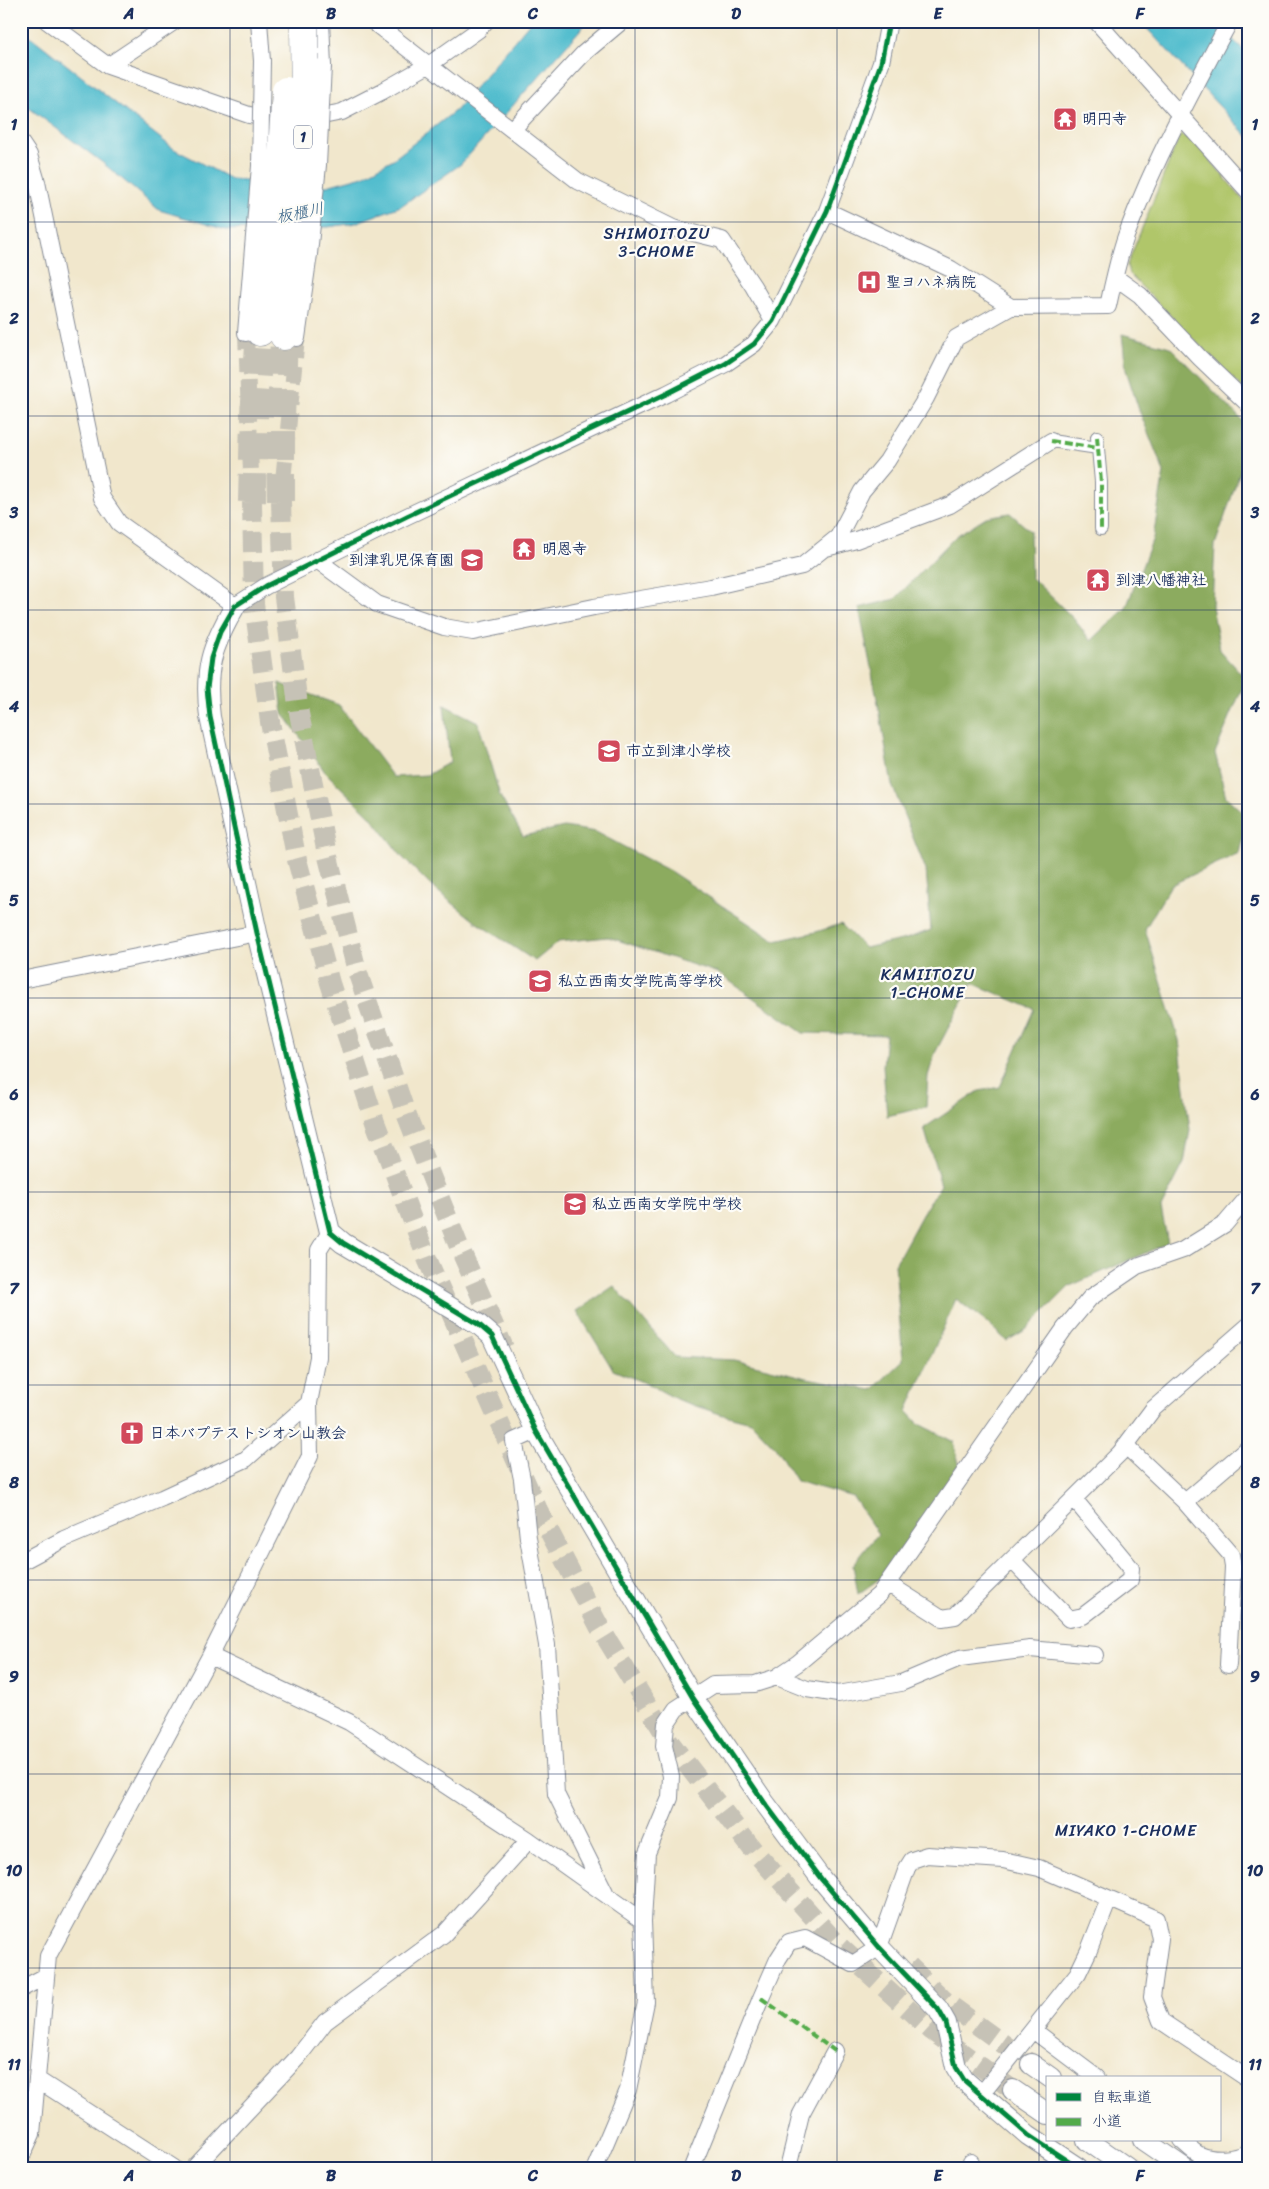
<svg xmlns="http://www.w3.org/2000/svg" width="1269" height="2189" viewBox="0 0 1269 2189" font-family="Sriracha,'Klee One',sans-serif">
	<rect width="100%" height="100%" fill="#fdfcf7"/>
	<filter id="ink" filterUnits="userSpaceOnUse"><feTurbulence type="fractalNoise" baseFrequency=".02" numOctaves="2"/><feDisplacementMap in="SourceGraphic" scale="10" xChannelSelector="R" yChannelSelector="G"/><feConvolveMatrix kernelMatrix="1 2 1 2 8 2 1 2 1" color-interpolation-filters="sRGB"/></filter>
	<filter id="wash" filterUnits="userSpaceOnUse"><feTurbulence type="fractalNoise" baseFrequency=".0096" numOctaves="4" result="noise"/><feDisplacementMap in="SourceGraphic" scale="20" xChannelSelector="R" yChannelSelector="G"/><feGaussianBlur stdDeviation="1.12" result="paint"/><feColorMatrix in="noise" values="0 0 0 0 0 0 0 0 0 0 0 0 0 0 0 0 0 1.4 0 .05"/><feComposite in="paint" operator="in"/></filter>
	<g filter="url(#wash)">
		<rect width="100%" height="100%" fill="#f1e7cc"/>
		<path fill="#b0c66a" stroke="#667a64" d="M1180,135l14,5 54,66v188l-119,-120 -2,-9z"/>
		<path fill="#8cab5e" stroke="#546d5e" d="M1122,334l48,13 78,79v23l-33,96 -3,61 8,44 26,29 -31,74 11,44 22,20 -9,36 -68,32 -26,44 34,111 11,90 -6,33 -23,45 7,35 -98,43 -43,43 -20,12 -21,-19 -30,-23 -49,112 12,13 35,18 5,22 -77,113 -24,17 -5,-29 25,-31 -25,-37 -57,-16 -20,-33 -25,-26 -31,-8 -42,-14 -28,-15 -37,-15 -36,-59 37,-25 61,71 59,3 73,18 65,12 31,-30 -8,-96 29,-53 17,-26 -17,-57 55,-37 21,-4 34,-78 -62,-26 -37,70 -7,23 -2,31 -39,9 -4,-50 3,-31 -83,-2 -85,-60 -110,-36 -50,5 -23,19 -58,-38 -47,-38 -27,-27 -32,-41 -46,-45 -42,-59 -4,-30 60,22 54,72 34,-2 23,-13 -6,-57 34,17 22,74 23,40 41,-9 32,5 74,39 105,70 41,-9 25,-8 24,24 41,-9 25,-9 -5,-60 -34,-85 -12,-71 -21,-106 36,-9 61,-63 30,-19 24,-4 20,18 1,46 43,42 17,22 35,-33 27,-70 11,-66 -25,-62 -13,-40z"/>
		<path fill="#52bdce" stroke="#367696" d="M531,21h57l-127,143 -60,42 -46,17 -27,4 -102,3 -67,-20 -56,-47 -82,-61v-73l153,120 57,30 96,7 36,-10 32,-18 61,-48z
			M1140,21h75l33,34v82z"/>
	</g>
	<g filter="url(#ink)">
		<g fill="none" stroke-linecap="round" stroke-linejoin="round">
			<path stroke="#c6c2b6" stroke-width="16" stroke-dasharray="16 8" stroke-linecap="butt" d="M246,333l6,169
				M281,501l16,-163"/>
			<path stroke="#c6c2b6" stroke-width="20" stroke-dasharray="20 10" stroke-linecap="butt" d="M281,501l3,96 15,116 27,136 31,122 48,140 55,138 44,99
				M252,502l2,102 16,118 26,134 34,127 45,139 53,139 110,249 62,118 71,116 83,107 85,95 93,85 81,59
				M909,1966l38,37 84,61"/>
			<path stroke="#c6c2b6" stroke-width="28" stroke-dasharray="28 14" stroke-linecap="butt" d="M281,501v-82l3,-83
				M252,502l2,-86 6,-84"/>
			<g stroke="#868b95" stroke-width="14">
				<path id="pedestrian" d="M1097,437l4,45v47
					M1051,441l47,7"/>
			</g>
			<g stroke="#868b95" stroke-width="18">
				<path id="minor" d="M47,21l61,45 141,49 25,3
					M259,21l3,40
					M321,21l2,45
					M372,21l206,160 95,47 49,12 31,46 20,35
					M1096,21l152,170
					M108,66l67,-45
					M308,119l34,-7 39,-20 49,-28 48,-34 8,-9
					M512,130l72,-77 38,-32
					M21,143l8,12 8,27 65,316 17,25 116,83 31,-20 141,-70 259,-122 59,-30 29,-20 19,-23 54,-110 54,-148 8,-42
					M827,211l124,58 60,38
					M1115,277l25,18 60,63 48,46
					M246,333l7,-85
					M297,338l12,-84
					M826,548l30,-8 94,-35 101,-64
					M317,560l60,44 67,23 29,5 121,-25 117,-20 91,-21 36,-29 24,-46 25,-30 39,-63 30,-60 55,-31 97,-1c5,-23 10,-47 18,-70 28,-75 66,-145 104,-215
					M21,980l236,-47
					M536,1431l-22,10 8,38 6,59 19,107 9,149 49,98
					M1126,1446l59,56 46,53 2,12 -5,98
					M1185,1502l63,-54
					M1012,1560l57,59 14,-3 47,-36 1,-12 -57,-69
					M21,1562l43,-23 98,-41 84,-39 63,-56
					M887,1583l55,35 13,-2 165,-163 33,-44 95,-83
					M210,1656l139,66 180,118 114,81
					M777,1677l30,12 31,5 63,-11 59,-25 70,-9 65,6
					M21,1989l25,-13
					M1033,2030l64,48
					M38,2080l136,88
					M980,2096l98,-123 11,-23 20,-51
					M1181,2140c6,5 12,12 19,15 13,6 36,5 48,-3
					M21,2158l11,-24 16,-178 162,-300 100,-200 -1,-53 9,-46 1,-107 11,-18
					M693,2165l68,-167 17,-39 11,-17 16,-4 48,26 26,-17 28,-79 5,-8 15,-5 76,5 36,8 117,51 4,20 -8,58 9,24 87,58
					M194,2168l104,-111 27,-35 119,-88 85,-94
					M595,2168l33,-78 18,-88 -3,-81 4,-68 23,-55 1,-22 -7,-30 2,-22 10,-15 37,-24 42,-1 22,-7 21,-14 81,-68 186,-267 25,-30 47,-32 46,-16 42,-26 23,-27
					M788,2168l13,-54 34,-63
					M971,2168v-6"/>
			</g>
			<g stroke="#868b95" stroke-width="22">
				<path id="tertiary" d="M235,606c-24,42 -31,63 -25,111l47,216 73,299 13,11 135,81 14,12 44,95 157,267 71,104 58,78 57,67 59,62 8,14 10,44 8,13 64,55 50,33
					M1031,2064l20,14
					M1013,2090l35,24
					M1087,2140l40,28
					M1143,2140l41,28"/>
			</g>
			<g stroke="#868b95" stroke-width="29">
				<path id="motorway" d="M260,332l10,-81
					M284,336l7,-83"/>
			</g>
			<use href="#pedestrian" stroke="#fff" stroke-width="12"/>
			<use href="#minor" stroke="#fff" stroke-width="16"/>
			<use href="#tertiary" stroke="#fff" stroke-width="20"/>
			<use href="#motorway" stroke="#fff" stroke-width="28"/>
			<g stroke="#868b95" stroke-width="18" stroke-linecap="butt">
				<path id="minor-bridge" d="M253,248l7,-82 2,-105
					M309,254l9,-89 5,-99"/>
			</g>
			<g stroke="#868b95" stroke-width="29" stroke-linecap="butt">
				<path id="motorway-bridge" d="M270,251l11,-84 5,-76
					M291,253l14,-143 -1,-89"/>
			</g>
			<use href="#minor-bridge" stroke="#fff" stroke-width="16"/>
			<use href="#motorway-bridge" stroke="#fff" stroke-width="28"/>
			<path stroke="#52ab49" stroke-width="4" stroke-dasharray="8 4" stroke-linecap="butt" d="M1097,437l4,45v47
				M1051,441l47,7
				M761,1998l74,53"/>
			<g stroke="#fdfcf7" stroke-width="8">
				<path id="cycleway" d="M889,21l-8,42 -54,148 -54,110 -19,23 -29,20 -59,30 -259,122 -141,70 -31,20 -15,26 -9,26 -4,30 3,29 47,216 73,299 13,11 135,81 14,12 44,95 157,267 71,104 58,78 57,67 59,62 8,14 10,44 8,13 64,55 50,33"/>
			</g>
			<use href="#cycleway" stroke="#00873e" stroke-width="5"/>
		</g>
	</g>
	<path fill="none" stroke="#1b2f5e" stroke-width="1" stroke-opacity="0.55" d="M230,21v2147M432,21v2147M635,21v2147M837,21v2147M1039,21v2147M21,222h1227M21,416h1227M21,610h1227M21,804h1227M21,998h1227M21,1192h1227M21,1385h1227M21,1580h1227M21,1774h1227M21,1968h1227"/>
	<defs>
		<g id="temple-square" transform="scale(1.25)"><rect x="-9" y="-9" width="18" height="18" rx="4" fill="#d1495b" stroke="#fdfcf7"/><path d="M0-6L5-2H3V0L6.5 2.5H4V6H1.5V3h-3V6H-4V2.5H-6.5L-3 0V-2H-5Z" fill="#fff"/></g>
		<g id="hospital-square" transform="scale(1.25)"><rect x="-9" y="-9" width="18" height="18" rx="4" fill="#d1495b" stroke="#fdfcf7"/><path d="M-5-5h3v3.5h4V-5h3V5h-3V1.5h-4V5h-3Z" fill="#fff"/></g>
		<g id="school-square" transform="scale(1.25)"><rect x="-9" y="-9" width="18" height="18" rx="4" fill="#d1495b" stroke="#fdfcf7"/><path d="M0-5L7-2L0 1L-7-2ZM-4 1L0 2.5L4 1V4Q0 6-4 4Z" fill="#fff"/></g>
		<g id="church-square" transform="scale(1.25)"><rect x="-9" y="-9" width="18" height="18" rx="4" fill="#d1495b" stroke="#fdfcf7"/><path d="M-1.2-6h2.4v3.5h3.3v2.4h-3.3V6h-2.4V-.1h-3.3v-2.4h3.3Z" fill="#fff"/></g>
	</defs>
	<g fill-rule="evenodd">
		<use href="#temple-square" x="1065" y="119"/>
		<use href="#hospital-square" x="869" y="282"/>
		<use href="#temple-square" x="524" y="549"/>
		<use href="#school-square" x="472" y="560"/>
		<use href="#temple-square" x="1098" y="580"/>
		<use href="#school-square" x="609" y="751"/>
		<use href="#school-square" x="540" y="981"/>
		<use href="#school-square" x="575" y="1204"/>
		<use href="#church-square" x="132" y="1433"/>
	</g>
	<g text-anchor="middle" stroke-width="4.5" stroke-linejoin="round" paint-order="stroke">
		<rect fill="#fdfcf7" stroke="#5f6c8c" stroke-width="1" x="294" y="125.5" width="18" height="23" rx="4"/>
		<g font-size="14" font-weight="bold" fill="#1b2f5e">
			<text x="303" y="142">1</text>
		</g>
		<g font-size="15" font-weight="bold" fill="#1b2f5e" stroke="#fdfcf7" text-anchor="start">
			<text x="1082" y="124">明円寺</text>
			<text x="886" y="287">聖ヨハネ病院</text>
			<text x="542" y="554">明恩寺</text>
			<text x="454" y="565" text-anchor="end">到津乳児保育園</text>
			<text x="1116" y="585">到津八幡神社</text>
			<text x="626" y="756">市立到津小学校</text>
			<text x="558" y="986">私立西南女学院高等学校</text>
			<text x="592" y="1209">私立西南女学院中学校</text>
			<text x="150" y="1438">日本バプテストシオン山教会</text>
		</g>
		<g font-size="16" font-style="italic" fill="#2c5a80" stroke="#fdfcf7">
			<text transform="translate(300 212) rotate(-11)" y="6">板櫃川</text>
		</g>
		<g font-size="16" letter-spacing="1" fill="#1b2f5e" stroke="#fdfcf7">
			<text x="657" y="239">SHIMOITOZU<tspan x="657" dy="18">3-CHOME</tspan></text>
			<text x="928" y="980">KAMIITOZU<tspan x="928" dy="18">1-CHOME</tspan></text>
			<text x="1126" y="1836">MIYAKO 1-CHOME</text>
		</g>
	</g>
	<rect width="1269" height="2189" fill="none" stroke="#fdfcf7" stroke-width="55"/>
	<rect x="1046" y="2076" width="175" height="65" fill="#fdfcf7" stroke="#a3aaba"/>
	<rect x="1056" y="2093" width="25" height="8" fill="#00873e" stroke="#a3aaba"/>
	<text x="1092" y="2102" font-size="15" fill="#1b2f5e">自転車道</text>
	<rect x="1056" y="2118" width="25" height="8" fill="#52ab49" stroke="#a3aaba"/>
	<text x="1092" y="2126" font-size="15" fill="#1b2f5e">小道</text>
	<rect x="28" y="28" width="1214" height="2134" fill="none" stroke="#1b2f5e" stroke-width="2"/>
	<g font-size="16" text-anchor="middle" font-weight="bold" fill="#1b2f5e">
		<text x="129" y="19">A</text>
		<text x="331" y="19">B</text>
		<text x="533" y="19">C</text>
		<text x="736" y="19">D</text>
		<text x="938" y="19">E</text>
		<text x="1140" y="19">F</text>
		<text x="14" y="130">1</text>
		<text x="1255" y="130">1</text>
		<text x="14" y="324">2</text>
		<text x="1255" y="324">2</text>
		<text x="14" y="518">3</text>
		<text x="1255" y="518">3</text>
		<text x="14" y="712">4</text>
		<text x="1255" y="712">4</text>
		<text x="14" y="906">5</text>
		<text x="1255" y="906">5</text>
		<text x="14" y="1100">6</text>
		<text x="1255" y="1100">6</text>
		<text x="14" y="1294">7</text>
		<text x="1255" y="1294">7</text>
		<text x="14" y="1488">8</text>
		<text x="1255" y="1488">8</text>
		<text x="14" y="1682">9</text>
		<text x="1255" y="1682">9</text>
		<text x="14" y="1876">10</text>
		<text x="1255" y="1876">10</text>
		<text x="14" y="2070">11</text>
		<text x="1255" y="2070">11</text>
		<text x="129" y="2181">A</text>
		<text x="331" y="2181">B</text>
		<text x="533" y="2181">C</text>
		<text x="736" y="2181">D</text>
		<text x="938" y="2181">E</text>
		<text x="1140" y="2181">F</text>
	</g>
</svg>
